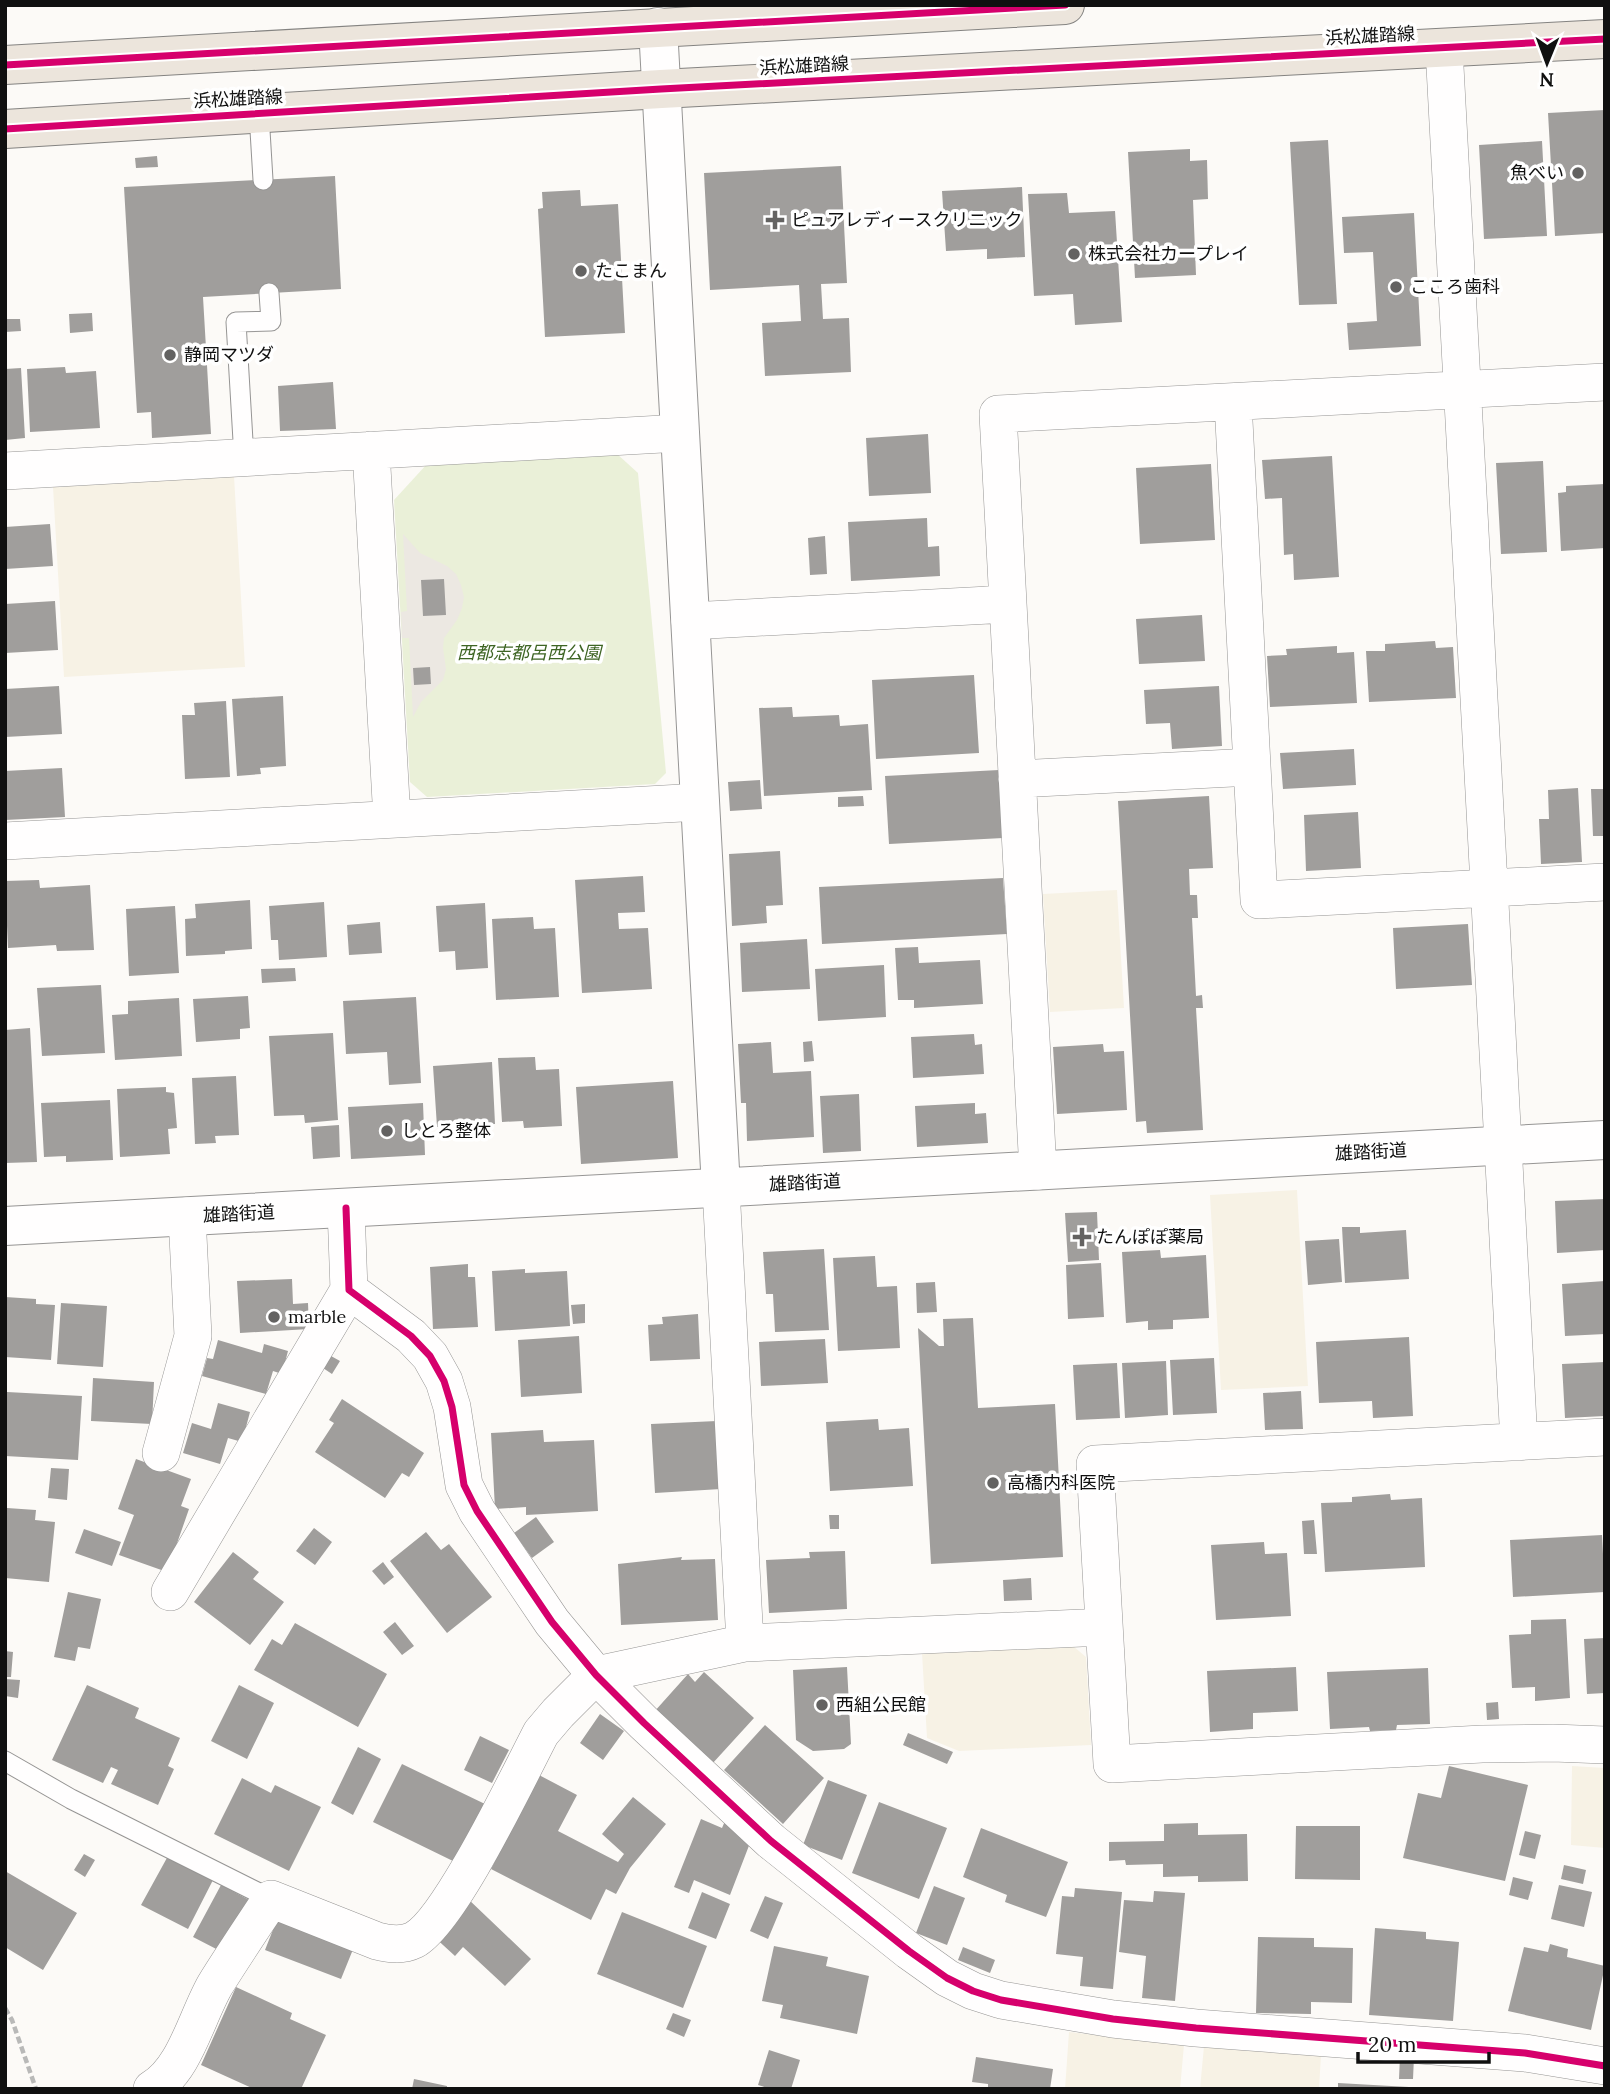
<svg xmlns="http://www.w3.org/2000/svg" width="1610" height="2094" viewBox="0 0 1610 2094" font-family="Lora,'Noto Sans JP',serif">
	<rect width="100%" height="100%" fill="#fcfaf7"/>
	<path fill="#f7f2e5" d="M234,476l11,191 -181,10 -11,-190z
		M1117,890l7,118 -74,4 -7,-118z
		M1297,1190l11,196 -87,4 -11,-195z
		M1073,1646l13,11 5,88 -132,6 -32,-13 -5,-85z
		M1572,1766l33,2v80l-34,-3z
		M1069,2032l115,13 -4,44h-115z
		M1204,2046l117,9 -2,34h-119z"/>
	<path fill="#eaf0d8" d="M616,453l22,20 28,300 -11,11 -228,13 -17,-15 -16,-282 33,-36z"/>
	<path fill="#ece8e2" d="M403,534l17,19 27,13 9,8 5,11 3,12 -2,11 -5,12 -13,18 -1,10 3,21 -3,11 -22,22 -8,15 -4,-79h-7l-1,-26 6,-1z"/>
	<path fill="#a09e9c" d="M1605,110v123l-50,3 -7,-123z
		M1328,140l9,164 -38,1 -9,-163z
		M1542,141l5,95 -63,3 -5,-94z
		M1190,149v12l17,-1 1,39 -15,1 3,75 -61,3 -7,-126z
		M157,156l1,11 -22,1 -1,-10z
		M841,166l6,117 -26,1 2,35 26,-1 2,54 -86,4 -3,-53 39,-2 -2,-36 -89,5 -6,-117z
		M335,176l6,113 -138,8 8,137 -59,4 -1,-26 -14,1 -13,-226z
		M1022,187l3,70 -38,2v-10l-41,2 -4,-60z
		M580,190l1,16 37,-2 7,129 -80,4 -7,-128 5,-1 -1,-16z
		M1067,193l2,20 46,-2 7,111 -47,3 -2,-31 -39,2 -6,-102z
		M1414,213l7,133 -72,4 -2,-27 30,-2 -4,-69 -29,1 -2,-36z
		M92,313l1,18 -23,2 -1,-19z
		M5,319h15l1,12 -16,1z
		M65,367l1,6 30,-2 4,57 -70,4 -3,-63z
		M21,368l4,70 -20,2v-71z
		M333,382l3,47 -56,2 -2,-45z
		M928,434l3,59 -62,3 -3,-58z
		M1332,456l7,121 -45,3 -1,-26 -9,1 -2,-57 -17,1 -3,-39z
		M1543,461l4,91 -46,2 -5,-91z
		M1211,464l4,76 -75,4 -4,-76z
		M1605,484v64l-44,3 -3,-58 8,-1v-6z
		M927,518l1,29 11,-1 1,30 -89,5 -3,-59z
		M50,524l3,42 -48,3v-42z
		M825,536l2,38 -17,1 -2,-37z
		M444,579l2,36 -23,1 -2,-36z
		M55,601l3,49 -53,3v-49z
		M1202,615l3,46 -66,3 -3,-45z
		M1435,641l1,7 17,-1 3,51 -87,4 -3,-51h19v-7z
		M1337,646v7l17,-1 3,51 -87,4 -3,-51 20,-1 -1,-6z
		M430,667l1,17 -17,1 -1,-17z
		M974,675l5,78 -103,6 -4,-79z
		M59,686l3,48 -57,3v-48z
		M1219,686l3,60 -50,3 -2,-26 -24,1 -2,-34z
		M283,696l3,70 -26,2 1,6 -24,2 -5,-77z
		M226,701l4,76 -45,2 -3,-64h13l-1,-12z
		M792,707l1,10 46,-2 1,11 28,-2 4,66 -108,6 -5,-88z
		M1354,749l2,36 -73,4 -3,-36z
		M62,768l3,49 -60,3v-49z
		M999,770l4,68 -114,6 -4,-68z
		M760,780l2,29 -32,2 -2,-29z
		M1578,788l4,74 -41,2 -2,-45h10l-1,-29z
		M1591,789h14v47h-12z
		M863,796l1,10 -26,1v-10z
		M1209,796l4,72 -24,1 1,26h7l1,23h-6l4,78 6,-1 1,13h-7l7,122 -56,3 -1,-12 -10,1 -18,-321z
		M1358,812l3,56 -55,3 -2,-56z
		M780,851l3,54 -17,1 1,17 -35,3 -3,-72z
		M643,876l2,36 -27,1 1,16 29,-1 4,61 -70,4 -7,-113z
		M1003,878l4,56 -185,10 -3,-57z
		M39,880l1,8 50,-3 4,65 -37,1 -1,-6 -48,3 -3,-67z
		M250,900l2,49 -27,2v3l-39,2 -1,-37 11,-1 -1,-14z
		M324,902l3,55 -48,3 -1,-20h-7l-2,-34z
		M485,903l3,65 -32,2 -1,-19 -16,1 -3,-46z
		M175,906l4,67 -50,3 -3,-67z
		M533,917l1,12 21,-1 4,69 -63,3 -4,-81z
		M380,922l2,31 -33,2 -2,-30z
		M1468,924l4,61 -76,4 -3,-61z
		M807,939l3,50 -68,3 -2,-49z
		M918,947l1,16 61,-3 3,44 -69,4v-8h-16l-3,-52z
		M884,965l2,52 -68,4 -3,-52z
		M295,968l1,13 -34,2 -1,-14z
		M101,985l4,68 -63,3 -5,-68z
		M248,996l2,32 -10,1v10l-44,3 -3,-43z
		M416,997l5,86 -32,2 -2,-33 -41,2 -3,-53z
		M179,998l3,58 -67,4 -3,-45 16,-1v-13z
		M30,1028l7,134 -32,1v-133z
		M333,1033l5,87 -33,3 -1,-8 -30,1 -5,-80z
		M974,1034l1,11 7,-1 2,30 -71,4 -2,-41z
		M812,1041l2,20 -10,1 -1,-20z
		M771,1042l2,31 38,-2 3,66 -67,4 -1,-38h-5l-3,-59z
		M1103,1044l1,8 20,-1 3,59 -70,4 -4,-67z
		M535,1057l1,13 23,-1 3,57 -38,2 -1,-7 -21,1 -4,-64z
		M492,1062l3,62 -58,3 -4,-61z
		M236,1076l3,59 -24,1 1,7 -21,1 -3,-66z
		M673,1081l5,77 -97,6 -5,-77z
		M166,1087v5l8,1 3,35 -9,1 2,25 -50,3 -3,-68z
		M859,1094l2,57 -38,2 -3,-57z
		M110,1100l3,60 -47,2v-6l-22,1 -3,-54z
		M423,1103l2,52 -74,4 -3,-52z
		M975,1103v11l11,-1 2,30 -71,4 -2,-41z
		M339,1125l1,32 -27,2 -2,-32z
		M1605,1199v51l-48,3 -2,-52z
		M1097,1212l2,48 -31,2 -3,-49z
		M1342,1227h18v6l46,-3 3,49 -64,4z
		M1339,1239l3,43 -34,3 -3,-44z
		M824,1249l5,81 -54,2 -2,-38h-7l-3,-42z
		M1160,1250l1,8 45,-3 3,63 -36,2v9l-25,1v-9l-22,2 -4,-71z
		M875,1256l2,31 20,-1 3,62 -62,3 -5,-93z
		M1101,1263l3,54 -36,2 -2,-54z
		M468,1264v13h7l3,50 -45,2 -3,-62z
		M525,1269v4l42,-2 3,55 -75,5 -3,-60z
		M292,1279l1,25 15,-1 1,26 -69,4 -3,-52z
		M1605,1281v53l-40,2 -3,-52z
		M935,1282l2,30 -20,1 -1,-30z
		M5,1297l31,2v5l19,1 -4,55 -46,-3z
		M61,1303l46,3 -4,61 -46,-3z
		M585,1304v19l-12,1 -2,-19z
		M698,1314l2,45 -50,2 -2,-36 15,-1 -1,-7z
		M973,1318l5,90 77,-4 8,153 -132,7 -13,-236 21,18h5l-1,-27z
		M579,1336l3,57 -61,4 -3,-57z
		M1409,1337l4,79 -40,2 -1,-17 -53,2 -3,-61z
		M825,1339l3,44 -67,3 -2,-44z
		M218,1340l44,13 2,-9 24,7 -6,23 -9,-3 -7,23 -64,-18 5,-18 6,1z
		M331,1356l9,5 -8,13 -9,-6z
		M1214,1358l3,55 -44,2 -3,-55z
		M1166,1361l2,54 -43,3 -3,-55z
		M1605,1362v54l-40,2 -3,-54z
		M1117,1363l3,55 -44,2 -3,-55z
		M93,1378l61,4 -2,42 -61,-3z
		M1301,1391l2,38 -38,1 -2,-37z
		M7,1392l75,4 -4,64 -73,-4z
		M342,1399l82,54 -15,24 -7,-4 -17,25 -70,-46 19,-29 -5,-3z
		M218,1403l32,9 -8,30 -14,-4 -8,26 -37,-11 9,-30 19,6z
		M878,1419l1,11 30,-2 4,58 -83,5 -4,-69z
		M717,1421l4,68 -66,4 -4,-69z
		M543,1430l1,12 50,-2 4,71 -72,4v-8l-31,2 -4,-76z
		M136,1459l55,20 -10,27 8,3 -22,63 -48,-17 15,-40 -16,-6z
		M51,1468l18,1 -2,31 -19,-2z
		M1390,1494l1,6 31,-2 3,69 -100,5 -4,-69 31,-1v-5z
		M7,1508l29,2 -1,10 20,2 -6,60 -44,-4z
		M829,1515h10v14h-9z
		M536,1517l18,25 -22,16 -18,-25z
		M1314,1520l3,34h-13l-2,-33z
		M314,1528l18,14 -17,23 -19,-14z
		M84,1529l37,13 -9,24 -37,-13z
		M426,1532l15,18 8,-6 43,53 -45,36 -57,-72z
		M1602,1535l3,57 -92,5 -3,-57z
		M1264,1542l1,12 22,-1 4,63 -75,4 -5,-75z
		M845,1551l2,58 -78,4 -3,-53 44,-2 -1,-6z
		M233,1552l26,20 -6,7 31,23 -34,43 -56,-43z
		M682,1557l-1,3 34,-1 3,61 -97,5 -3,-61z
		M383,1562l11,15 -10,8 -12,-14z
		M1031,1578l1,22 -28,1 -1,-21z
		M68,1592l33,7 -11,50 -12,-2 -3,14 -21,-4z
		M1566,1619l4,79 -35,3v-14l-23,1 -3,-53 22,-1v-14z
		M395,1622l19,24 -12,9 -19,-23z
		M295,1623l92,51 -29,53 -104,-57 18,-31 10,6z
		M1605,1638v55l-18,1 -3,-55z
		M5,1651l8,1 -2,25h-6z
		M847,1667l4,77 -7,5 -31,2 -17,-11 -3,-70z
		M1296,1667l2,44 -45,2v16l-43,3 -3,-61z
		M1428,1668l2,56 -33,1 -1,5 -26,1 -1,-4 -39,2 -3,-57z
		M704,1672l50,46 -42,46 -58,-52 34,-38 7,8z
		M5,1679l15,1 -2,18 -13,-2z
		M87,1685l52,23 -4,10 45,20 -12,28 6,3 -16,36 -47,-21 7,-14 -7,-3 -8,16 -51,-23z
		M239,1685l35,18 -27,56 -36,-18z
		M1498,1702l1,17 -12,1 -1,-17z
		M600,1714l24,17 -21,29 -23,-17z
		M765,1725l59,53 -41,46 -59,-54z
		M908,1733l45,19 -6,12 -44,-19z
		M480,1736l29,14 -17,33 -28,-13z
		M358,1747l23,12 -28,56 -22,-12z
		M402,1764l83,40 -30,58 -82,-40z
		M1449,1766l79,19 -23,96 -102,-23 15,-65 23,5z
		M539,1775l38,20 -19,36 60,31 6,-8 -22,-20 31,-37 33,27 -36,44 -14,26 -10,-5 -15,31 -100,-51z
		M242,1778l29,15 4,-8 46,22 -32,64 -75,-37z
		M828,1780l39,15 -25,65 -39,-15z
		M879,1802l68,26 -28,71 -67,-26z
		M701,1819l21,9 3,-7 25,22 -20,52 -36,-15 -5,13 -15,-6z
		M1198,1823v12l49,-1 1,47 -50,1v-6l-35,1v-13l-37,1 -1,-5 -16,1v-19l55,-1v-17z
		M1296,1826h64v54l-65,-1z
		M981,1828l87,34 -22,55 -41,-15 2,-7 -44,-18z
		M1525,1831l16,4 -6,24 -16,-4z
		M84,1854l11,6 -10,17 -11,-7z
		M168,1856l45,24 -25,49 -47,-24z
		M1564,1865l22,5 -3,14 -22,-5z
		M5,1871l72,42 -34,57 -38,-23z
		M1513,1877l20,5 -5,18 -19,-5z
		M221,1885l32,17 -27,52 -33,-17z
		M1559,1885l33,7 -8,35 -33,-8z
		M934,1886l31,12 -18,47 -31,-12z
		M1075,1888l47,4 -9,97 -33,-3 3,-29 -27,-3 6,-58 12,1z
		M1154,1891l31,2 -10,108 -33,-3 4,-42 -27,-4 5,-52 29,2z
		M702,1892l28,12 -14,35 -28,-11z
		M765,1896l18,7 -15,36 -18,-8z
		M466,1897l65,62 -26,27 -42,-39 -8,9 -24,-22z
		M280,1912l76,30 -15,37 -76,-29z
		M622,1912l85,34 -24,62 -86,-34z
		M1375,1928l51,4v7l33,3 -6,79 -84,-6z
		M1258,1937l56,1v9l39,1 -1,55 -41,-1v12l-55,-1z
		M1550,1944l18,5 -1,8 38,9 -14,64 -83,-19 16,-64 24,5z
		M774,1946l54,11 -2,9 43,10 -12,58 -77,-16 3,-13 -21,-4z
		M963,1947l32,13 -5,13 -32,-13z
		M236,1987l56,26 -2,6 36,16 -25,54h-47l-53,-24z
		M673,2013l18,7 -7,17 -18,-8z
		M769,2050l31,10 -9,29h-20l-13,-4z
		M1400,2056l14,1 -1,22h-14z
		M976,2057l77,12 -3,20h-62v-5l-16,-2z
		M414,2079l33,7v3h-35z
		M1338,2083l71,4v2h-71z"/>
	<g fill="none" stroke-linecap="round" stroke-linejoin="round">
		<g stroke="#969594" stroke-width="21">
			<path id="service" d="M259,114l4,66
				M244,458l-8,-136 35,-1 -2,-28
				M5,1761l66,38 200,100"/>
		</g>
		<g stroke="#969594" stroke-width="38">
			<path id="minor" d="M1444,48l75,1394
				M1233,402l26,498 346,-18
				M371,450l21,369
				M5,471l675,-38
				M690,621l318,-17
				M1017,779l235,-12
				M5,841l695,-39
				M1038,1171l-40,-757 607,-32
				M721,1188l24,455
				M346,1208l3,82 62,46 19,20 14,25 8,26 12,78 13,26 75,111 44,53 48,48 127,118 138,110 38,27 26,13 28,9 112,19 83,9 329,25 80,13
				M1605,1437l-510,27 17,300 370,-20 71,-1 52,2
				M161,1453l32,-117 -6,-120
				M170,1592l179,-302
				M152,2089c33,-19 44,-71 63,-104 18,-29 37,-57 56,-86l106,42c12,3 25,5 37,-1 36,-19 105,-165 127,-207l17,-20 38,-38 149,-32 359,-16"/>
		</g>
		<g stroke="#969594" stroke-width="40">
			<path id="tertiary" d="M658,27l63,1161
				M5,1226l1600,-86"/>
		</g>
		<g stroke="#848381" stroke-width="40">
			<path id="primary" d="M5,65l1060,-60
				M5,129l656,-40 944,-50"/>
		</g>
		<path stroke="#b9b9b8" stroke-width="4.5" stroke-dasharray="7 3.5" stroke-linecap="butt" d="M5,2008l7,12 24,69"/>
		<use href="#service" stroke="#fffefe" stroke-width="19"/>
		<use href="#minor" stroke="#fffefe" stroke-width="37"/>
		<use href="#tertiary" stroke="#fffefe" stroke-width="38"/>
		<use href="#primary" stroke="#ece5dc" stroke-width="38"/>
		<g stroke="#fff" stroke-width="11">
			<path id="cycleway" d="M5,65l1060,-60
				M5,129l656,-40 944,-50
				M346,1208l3,82 62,46 19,20 14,25 8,26 12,78 13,26 75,111 44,53 48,48 127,118 138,110 38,27 26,13 28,9 112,19 83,9 329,25 80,13"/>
		</g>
		<use href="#cycleway" stroke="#d6006c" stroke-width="7"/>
	</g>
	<g fill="#636261" stroke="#fff" stroke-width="2.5">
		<circle cx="1578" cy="173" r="7"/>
		<path d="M771.5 209.5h7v7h7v7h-7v7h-7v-7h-7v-7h7z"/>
		<circle cx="1074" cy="254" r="7"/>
		<circle cx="581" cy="271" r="7"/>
		<circle cx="1396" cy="287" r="7"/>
		<circle cx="170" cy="355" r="7"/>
		<circle cx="387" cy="1131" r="7"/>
		<path d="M1078.5 1226.5h7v7h7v7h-7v7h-7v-7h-7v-7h7z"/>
		<circle cx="274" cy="1317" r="7"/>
		<circle cx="993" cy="1483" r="7"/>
		<circle cx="822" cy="1705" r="7"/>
	</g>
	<g text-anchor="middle" stroke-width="7" stroke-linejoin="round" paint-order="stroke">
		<g font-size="18" fill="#101010" stroke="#fff">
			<text transform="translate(1370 36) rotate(-3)" y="6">浜松雄踏線</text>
			<text transform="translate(804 66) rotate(-3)" y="6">浜松雄踏線</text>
			<text transform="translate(238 99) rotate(-3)" y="6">浜松雄踏線</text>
			<text transform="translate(1371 1152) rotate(-3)" y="6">雄踏街道</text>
			<text transform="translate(805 1183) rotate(-3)" y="6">雄踏街道</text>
			<text transform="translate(239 1214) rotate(-3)" y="6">雄踏街道</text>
		</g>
		<g font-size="18" fill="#101010" stroke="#fff" text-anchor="start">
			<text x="1564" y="179" text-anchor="end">魚べい</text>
			<text x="791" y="226">ピュアレディースクリニック</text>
			<text x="1088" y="260">株式会社カープレイ</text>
			<text x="595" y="277">たこまん</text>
			<text x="1410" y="293">こころ歯科</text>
			<text x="184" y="361">静岡マツダ</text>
			<text x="401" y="1137">しとろ整体</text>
			<text x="1096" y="1243">たんぽぽ薬局</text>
			<text x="288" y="1323">marble</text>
			<text x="1007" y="1489">高橋内科医院</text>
			<text x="836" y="1711">西組公民館</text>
		</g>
		<g font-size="18" font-style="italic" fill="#3e6524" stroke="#fff">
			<text x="529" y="659">西都志都呂西公園</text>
		</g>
	</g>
	<rect width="1610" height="2094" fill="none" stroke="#101010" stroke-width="14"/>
	<g transform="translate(1547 63) rotate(181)" stroke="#ffffff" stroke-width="5" paint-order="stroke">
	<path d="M0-5L12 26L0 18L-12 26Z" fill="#101010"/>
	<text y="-10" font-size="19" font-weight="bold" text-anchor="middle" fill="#101010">N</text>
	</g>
	<path d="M1358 2052v10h131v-10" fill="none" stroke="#101010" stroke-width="3.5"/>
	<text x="1368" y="2052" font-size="21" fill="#101010" stroke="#ffffff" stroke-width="5" paint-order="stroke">20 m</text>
</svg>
